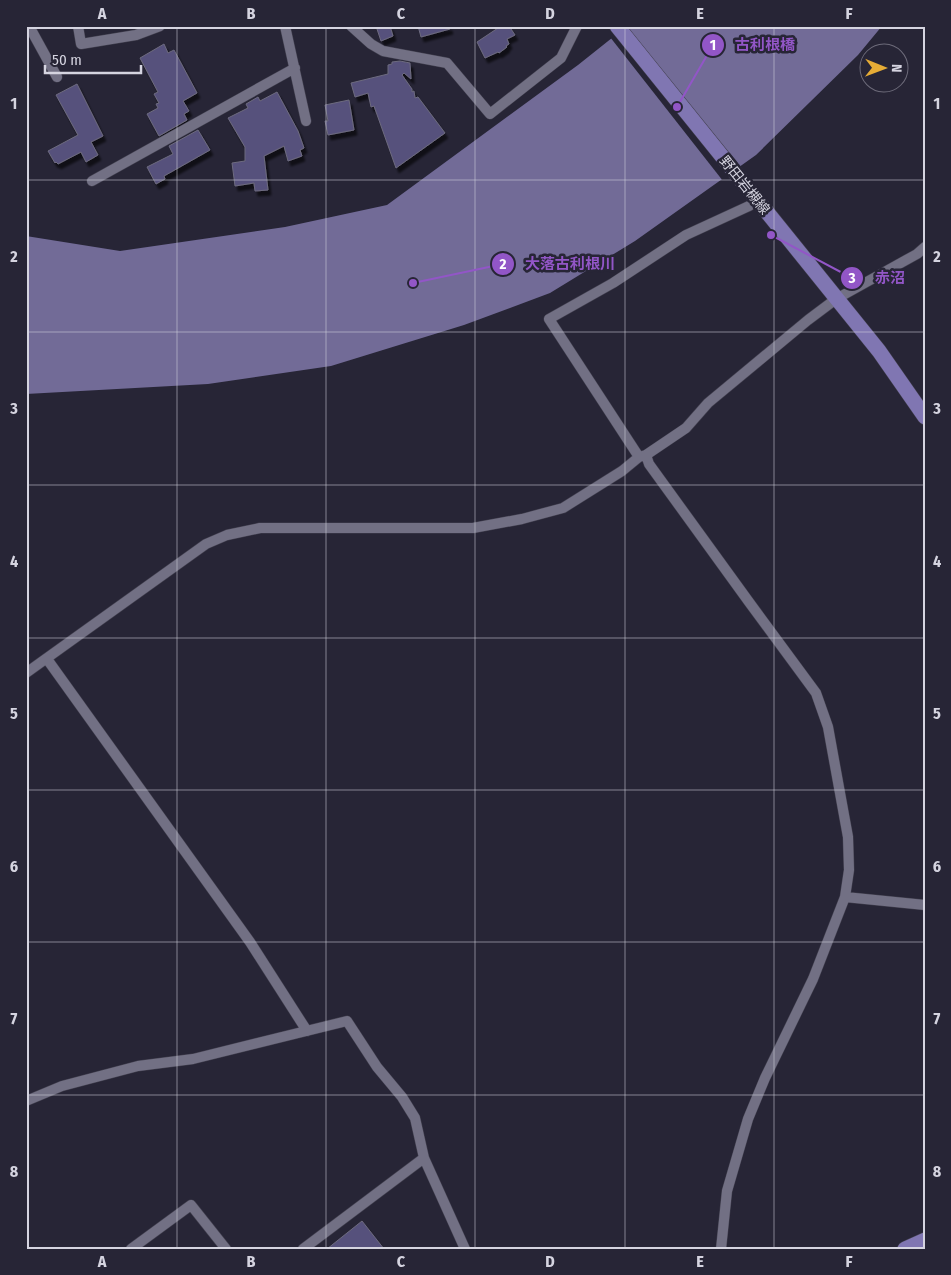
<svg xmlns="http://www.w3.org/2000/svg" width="951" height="1275" viewBox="0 0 951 1275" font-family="'Fira Sans Condensed','Noto Sans JP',sans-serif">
	<defs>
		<filter id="shadow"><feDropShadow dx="3" dy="5" stdDeviation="1" flood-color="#0009"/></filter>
	</defs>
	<rect width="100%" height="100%" fill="#272536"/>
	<path fill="#726b97" d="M627,26h255l-24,29 -102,100 -121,86 -85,52 -86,32 -133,41 -123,18 -182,10v-158l94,15 165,-24 102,-22 191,-140z"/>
	<path fill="#272536" d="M623,26l116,144 -16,11 -113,-144z"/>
	<path fill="#57517b" stroke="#6d6b7f" filter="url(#shadow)" d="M376,26h14l3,10 -12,5z
		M418,26h31l1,3 -29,8z
		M501,26h8l6,9 -8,4 2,5 -3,2 1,1 -8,6 -1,-1 -13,6 -8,-16z
		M164,44l4,9 6,-3 23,43 -14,8 6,10 -5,3 3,6 -28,16 -12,-22 11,-6 -2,-4 3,-1 -5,-9 4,-2 -18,-34z
		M400,61l10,2 1,16 -7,-6 -2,2 10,14v3l2,-1 1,7 3,-1 27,36 -49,35 -22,-62 -3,1 -3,-14 -13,4 -4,-14 37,-9v-9l4,-1v-2z
		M77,84l26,52 -12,6 7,13 -12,7 -5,-10 -23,12 -2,-2 -1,1 -7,-12 30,-16 -22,-40z
		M277,92l21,39 6,17 -4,2 2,6 -14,5 -4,-15 -20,10 4,34 -13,1 -1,-8 -19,3 -3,-23 13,-2v-14l-17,-29 20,-10 -2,-4 12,-7 2,4z
		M349,100l5,30 -26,5 -3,-14h3l-3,-16z
		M198,130l12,20 -46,26 1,3 -9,5 -9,-17 26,-13 -4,-8z
		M362,1221l22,28h-57z"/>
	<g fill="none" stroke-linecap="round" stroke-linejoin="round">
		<g stroke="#434150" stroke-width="11">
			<path id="street" d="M29,26l28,51
				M78,26l3,18 55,-9 24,-9
				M285,26l21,95
				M351,26l20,18 12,7 64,12 43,51 71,-56 16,-32
				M92,181l203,-113
				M646,455l3,9 100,138 67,91 12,34 20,110 1,33 -4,27 -32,82 -48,99 -17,41 -21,72 -6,58
				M639,457l-90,-138 64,-36 73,-48 63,-29 8,-6
				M47,659l203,283 57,89
				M26,673l180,-129 21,-9 33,-7h213l49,-9 41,-11 59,-37 17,-14 7,-2 40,-27 22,-25 100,-83 28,-21 81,-45 8,-7
				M845,897l80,8
				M26,1101l36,-15 76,-20 55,-7 154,-38 30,46 25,30 13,21 9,40 41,91
				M131,1249l60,-44 35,44
				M303,1249l121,-91"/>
		</g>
		<g stroke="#434150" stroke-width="16">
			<path id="primary" d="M617,26l262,325 46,66
				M905,1249l20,-9"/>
		</g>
		<use href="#street" stroke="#727084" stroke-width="10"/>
		<use href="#primary" stroke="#8076b2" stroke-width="15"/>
	</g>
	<path fill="none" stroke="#d5d4e0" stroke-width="1" stroke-opacity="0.55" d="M177,26v1223M326,26v1223M475,26v1223M625,26v1223M774,26v1223M26,180h899M26,332h899M26,485h899M26,638h899M26,790h899M26,942h899M26,1095h899"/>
	<g text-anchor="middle" stroke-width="5" stroke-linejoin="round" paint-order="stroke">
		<g font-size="14" fill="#d5d4e0" stroke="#272536">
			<text transform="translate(745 185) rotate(51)" y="5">野田岩槻線</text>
		</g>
	</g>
	<path fill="none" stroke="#9256c7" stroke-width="2" d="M677 107L713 45M413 283L503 264M771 235L852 278"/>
	<g fill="#9256c7" stroke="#272536" stroke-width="2">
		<circle cx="677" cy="107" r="5"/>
		<circle cx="413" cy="283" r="5"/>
		<circle cx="771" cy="235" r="5"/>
		<circle cx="713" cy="45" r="12"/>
		<circle cx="503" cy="264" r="12"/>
		<circle cx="852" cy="278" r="12"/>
	</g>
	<g font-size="15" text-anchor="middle" font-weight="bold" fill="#fff">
		<text x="713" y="50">1</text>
		<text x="503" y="269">2</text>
		<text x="852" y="283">3</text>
	</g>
	<g font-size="15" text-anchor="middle" font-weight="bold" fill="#9256c7" stroke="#272536" stroke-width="5" stroke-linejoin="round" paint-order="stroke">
		<text x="765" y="50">古利根橋</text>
		<text x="570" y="269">大落古利根川</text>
		<text x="890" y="283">赤沼</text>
	</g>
	<rect width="951" height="1275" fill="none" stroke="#272536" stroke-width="55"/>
	<g transform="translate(884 68) rotate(91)"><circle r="24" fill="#272536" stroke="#6d6b7a"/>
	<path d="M0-4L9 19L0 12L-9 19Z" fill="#e6ac36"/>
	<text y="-8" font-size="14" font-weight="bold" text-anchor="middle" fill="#d5d4e0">N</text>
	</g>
	<path d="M45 65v8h96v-8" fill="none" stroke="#d5d4e0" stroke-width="2.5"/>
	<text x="52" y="65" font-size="15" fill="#d5d4e0" stroke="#272536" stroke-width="4" paint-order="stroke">50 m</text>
	<rect x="28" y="28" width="896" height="1220" fill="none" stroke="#d5d4e0" stroke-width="2"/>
	<g font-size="16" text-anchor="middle" font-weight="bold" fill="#d5d4e0">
		<text x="102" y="19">A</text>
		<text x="251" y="19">B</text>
		<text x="401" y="19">C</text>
		<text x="550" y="19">D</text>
		<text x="700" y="19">E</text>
		<text x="849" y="19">F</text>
		<text x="14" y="109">1</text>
		<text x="937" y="109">1</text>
		<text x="14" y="262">2</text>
		<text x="937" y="262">2</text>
		<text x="14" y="414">3</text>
		<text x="937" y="414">3</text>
		<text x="14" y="567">4</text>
		<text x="937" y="567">4</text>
		<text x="14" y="719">5</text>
		<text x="937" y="719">5</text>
		<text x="14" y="872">6</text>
		<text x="937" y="872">6</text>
		<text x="14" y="1024">7</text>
		<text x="937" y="1024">7</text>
		<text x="14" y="1177">8</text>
		<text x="937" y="1177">8</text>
		<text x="102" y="1267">A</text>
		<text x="251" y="1267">B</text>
		<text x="401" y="1267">C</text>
		<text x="550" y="1267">D</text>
		<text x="700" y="1267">E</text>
		<text x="849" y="1267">F</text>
	</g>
</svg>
